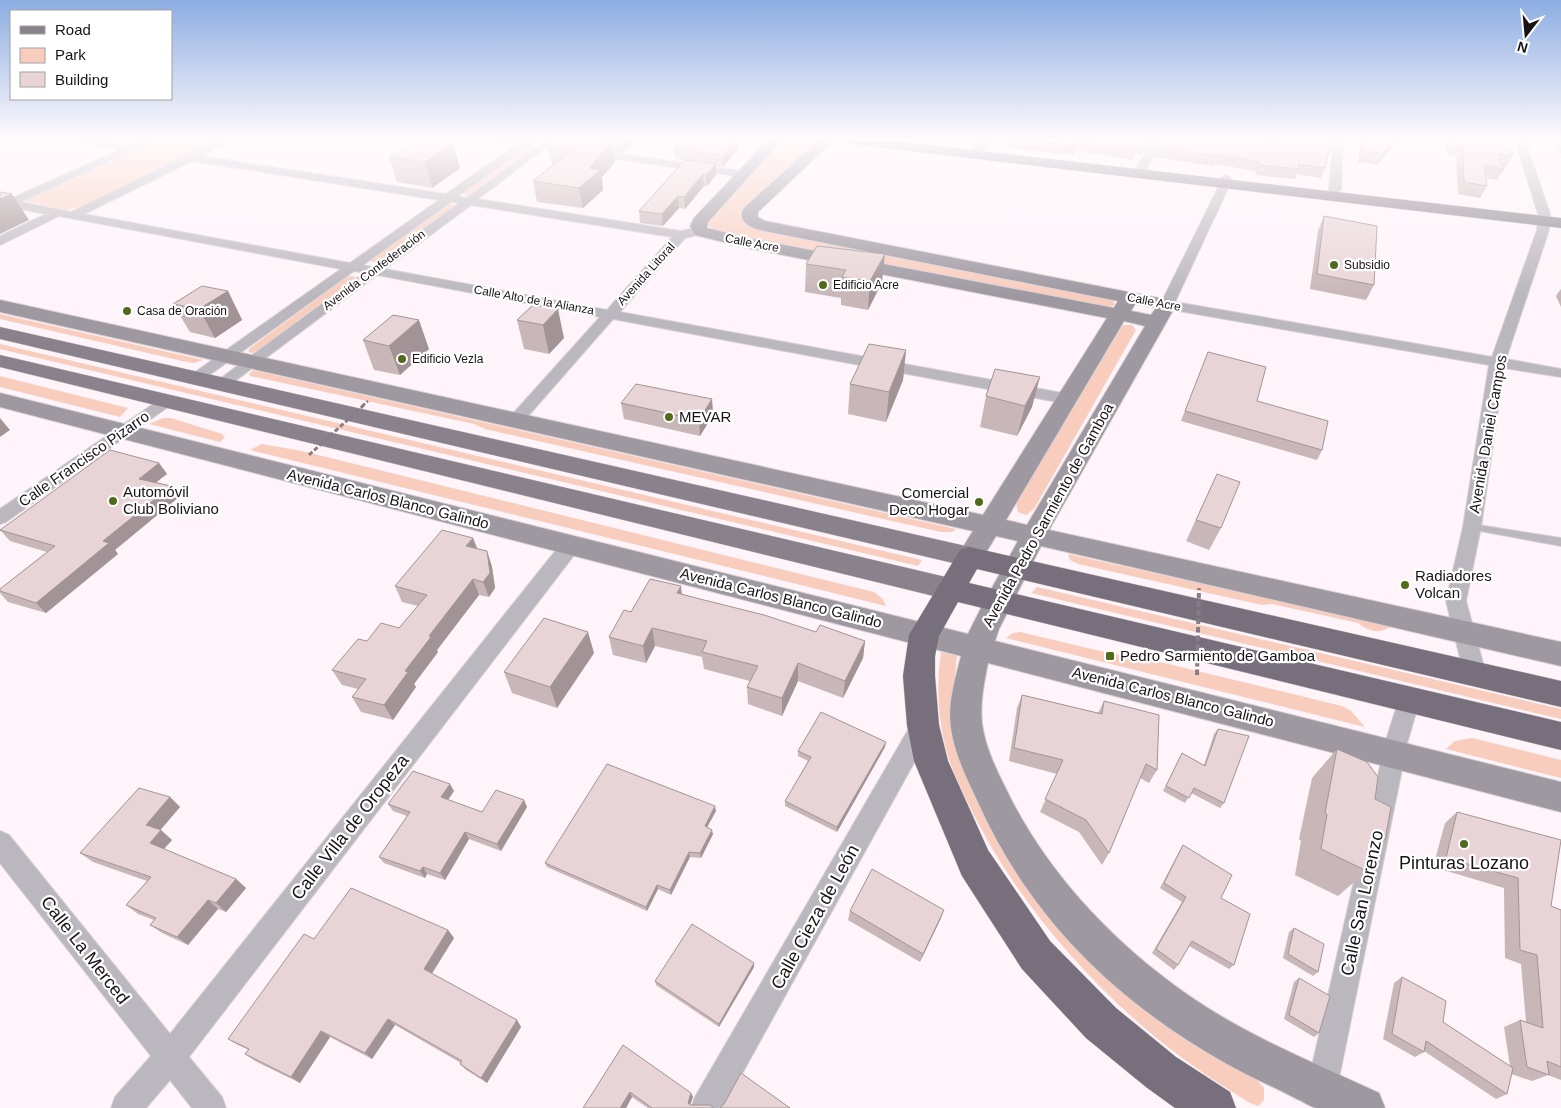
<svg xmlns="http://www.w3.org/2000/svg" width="1561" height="1108" viewBox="0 0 1561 1108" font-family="Helvetica,sans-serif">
	<rect width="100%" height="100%" fill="#fef4f9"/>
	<path fill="#f9cdbe" d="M156,140h63l-137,66 -17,4 -40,-9z
		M791,140l18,2 4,3 -70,66 -2,7 7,7 365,75 2,5 -8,3 -383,-74c-8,-3 -17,-5 -17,-14l73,-79z
		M530,148v2l-62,45 -6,-1 63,-45z
		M449,204h4v3l-72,54 -11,1 2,-3z
		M352,276l4,1 -2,2 -96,71 -6,3 -4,-1 2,-4 97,-71z
		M0,314l203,46 -9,3 -7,-1 -187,-43z
		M1126,325h6l4,5 -102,179 -8,6 -8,-3 -2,-9 105,-177z
		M0,344l922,216 -4,6 -918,-217z
		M253,370l703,159 -4,3h-11l-456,-103 -11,-5 -224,-48 -1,-2z
		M0,376l128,32 -8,9 -120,-30z
		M163,418h8l51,16 3,3 -5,5 -71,-18z
		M262,444l40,7 572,141 9,7 3,7 -636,-156z
		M1068,554l323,72c-10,9 -24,5 -33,-3l-86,-19 -10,1 -184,-41 -8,-4z
		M1037,587l524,122v10l-530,-126z
		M1020,632l93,22 22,2 207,50 9,5 14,16 -359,-89 7,-5z
		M941,652l16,4 -4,40 26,103 274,277 11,12v12l-6,6 -10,-4c-21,-14 -43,-27 -63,-42 -87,-64 -169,-157 -216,-255 -8,-17 -17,-34 -22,-52 -9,-33 -11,-68 -6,-101z
		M1472,738l89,22v18l-115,-29 9,-8z"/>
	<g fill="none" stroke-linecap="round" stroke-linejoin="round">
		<g stroke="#d9d0d5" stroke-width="2">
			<path id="lane" d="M1472,524l89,14v8l-92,-17 -2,-2z"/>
		</g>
		<g stroke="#d9d0d5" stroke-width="2">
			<path id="street" d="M77,140c17,-2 34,3 51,4 9,1 15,-5 27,-4l-134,62 50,10 147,-72h12l-29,16 245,38 70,-49 -21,-2 -5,-3h45l-2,6 -6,1 -69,49 8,2 79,-58h11l-78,59 203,32 9,-2 6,4 -2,3 -9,2 -65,74 448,82 5,2 3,3 -3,3 -5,2 -455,-85 -91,104h-12l-2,-3 2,-3 90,-100 -223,-42 -150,112h-10l-3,-3 3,-3 147,-108 -10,-2 -153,110h-10l-3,-3 3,-3 150,-106 -282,-53 -59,29v-9l46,-22 -46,-9v-6l8,1 113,-51 -39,-6zM192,161l247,39 -89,63 -266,-49zM451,202l8,1 -87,64 -9,-2zM471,205l201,32 -65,73 -222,-41z
				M981,140h10l-14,16h-8l-1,-2 1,-2z
				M1151,140h10l-15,30h-8l-1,-2z
				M1333,140h10l-2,50 -6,3 -6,-3z
				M1515,140h10l25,74 -1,16 -43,129 55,10v8l-57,-9 -23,159 -15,74 20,73 -3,6 -8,3 -8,-3 -3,-6 -18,-73 17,-74 26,-162 -322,-56 -7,-4 60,-121 1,-6 5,-3 5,3 -1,6 -55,118 317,55 45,-127 1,-16z
				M591,150l152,21 5,3 -5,3 -156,-22 -1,-2z
				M167,396l5,2 3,3 -3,3 -166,118 -6,2v-15l162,-111z
				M571,538l7,2 2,5 -2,5 -389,507 33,40 4,11h-34l-22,-28 -24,28h-35l4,-11 36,-41 -151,-193v-32l9,4 161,199 394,-494z
				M1409,690l8,3 3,6 -12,41 -71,348 -4,11 -11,4 -11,-4 -4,-11 79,-348 15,-47z
				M923,715l8,3 3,7 -3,7 -208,376h-32l4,-11 220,-379z"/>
		</g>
		<g stroke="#d9d0d5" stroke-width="2">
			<path id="secondary" d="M768,140h14l-74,82 -1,6 41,10 366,70 4,-7 -358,-71c-11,-3 -24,-10 -16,-22l75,-68h15l-76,72v5l7,4 409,80 2,4 -127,225 512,112v24l-520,-120 -42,83 -4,12 566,141v30l-573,-149c-4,20 -8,40 -6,60 3,23 13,44 23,64 40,84 107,155 183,208 59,41 126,68 191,98l6,15c-16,0 -32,0 -49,0 -6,0 -13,0 -19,0 -7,-1 -14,-7 -20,-9 -17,-9 -35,-17 -51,-25 -119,-62 -213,-149 -268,-272 -13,-27 -27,-56 -28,-86 0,-20 6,-40 11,-60l-961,-249v-14l968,241 15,-30 35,-63 -22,-5 -17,28 -9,3 -9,-3 -4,-7 16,-26 -973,-219v-12l983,215 124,-197 -360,-70 -52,-13 -5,-9 4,-8zM1135,304l21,4 -5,7 -20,-4zM1124,321l21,5 -118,199 -21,-5z"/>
		</g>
		<g stroke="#d9d0d5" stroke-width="1">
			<path id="primary" d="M844,140h42l675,78v10l-710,-84 -5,-1z
				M0,327l970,220 10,3 4,7 -4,7 -10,3 -970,-228z
				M0,355l950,223 10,3 4,8 -4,8 -10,3 -950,-233z"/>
		</g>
		<g stroke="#d9d0d5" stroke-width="1">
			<path id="highway" d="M970,547l591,134v26l-584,-138 -8,14 592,139v28l-603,-148 -19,34 -4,20v20l4,49 9,36 40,89 62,91 66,67 60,49 54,35 6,16h-61l-29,-21 -60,-49 -64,-69 -60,-93 -48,-115 -7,-36 -4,-49 6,-41 51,-85z"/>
		</g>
		<use href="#lane" fill="#bbb7be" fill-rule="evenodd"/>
		<use href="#street" fill="#bbb7be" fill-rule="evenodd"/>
		<use href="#secondary" fill="#9e98a1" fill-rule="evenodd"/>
		<use href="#primary" fill="#89828d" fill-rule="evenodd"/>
		<use href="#highway" fill="#776f7c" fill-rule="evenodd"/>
		<path stroke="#867e83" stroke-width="2.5" stroke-dasharray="4 2" stroke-linecap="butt" d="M362,406l6,-5"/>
		<path stroke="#867e83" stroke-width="3" stroke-dasharray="4.5 2.5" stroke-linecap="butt" d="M309,455l55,-50
			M1199,590v-2"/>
		<path stroke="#867e83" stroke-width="4" stroke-dasharray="5.5 3" stroke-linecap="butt" d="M1197,675l2,-86"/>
	</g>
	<path fill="#c8b6b8" d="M556,140h81l-14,13 -9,-1 1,10 -13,15 1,13 -20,18 -46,-6 -4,-21 20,-16h-1l-4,-19z
		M681,140h60l-3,3v6l-15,18 -7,-1v9l-9,11h-3l-19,23 -6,-1 -16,18 -23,-3 -1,-12 45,-51 -9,-2 -1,-10z
		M1005,140h144l-8,15 -7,-1 -1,6 -57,-10 -3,5 -65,-7 1,-4 -5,-1z
		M1269,140h63l-7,28 -4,10 -24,-4 -2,5 -39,-4 -1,-4 -40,-7 -1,2 -60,-9 3,-9 113,-6z
		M1360,140h36l-2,4 -17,21 -19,-3z
		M1442,140h66l5,15 -7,12h-3l1,2 -7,11 -11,-2 1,8 -7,12 -22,-4 -2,-38 -8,-1z
		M1553,140h8v13l-2,-1z
		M453,143l7,25 -28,20 -35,-6 -8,-25z
		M1324,216l50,69 -8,15 -56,-11 8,-58z
		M817,246l65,36 -14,28 -27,-5v-7l-36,-6 1,-28z
		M1561,289v18l-5,-11z
		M228,291l14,29 -27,18 -25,-6 -17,-28z
		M533,305l31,33 -15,16 -25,-5 -7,-29z
		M363,340l66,9 -29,26 -26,-5z
		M906,350l-3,30 -17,42 -38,-8 2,-30z
		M1208,352l49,49 65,49 -5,10 -136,-39z
		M986,396l46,11 -15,29 -37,-9z
		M712,399l1,16 -13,21 -76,-17 -3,-16z
		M159,463l8,11 -11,8 15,4 8,11 -64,53 3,4 -72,59 -38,-11 -8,-9v-4l47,-37 -37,-11 -10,-11z
		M1217,474l4,54 -12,22 -23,-9z
		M473,538l4,11 10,2 5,16 3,21 -6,9 -10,-2 -42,55 1,2 -24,32 2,3 -23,33 -32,-8 -9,-15 6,-8 -16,-4 -10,-15 35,-29 32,-13 19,-22 -16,-4 -7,-16z
		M681,586v8l135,38 49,9 -2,17 -20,40 -45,-17 -16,35 -34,-12 -1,-17 3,-6 -46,-12 -2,-12 -47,-11 -9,17 -33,-8 -4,-18 22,-25z
		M594,653l-37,55 -45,-15 -8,-21z
		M1022,695l76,18 6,-12 53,69 -8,13 -9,-5 -31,75 -7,12 -23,-33 -39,-20 17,-38 -48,-13 8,-53z
		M1218,729l6,74 -4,5 -29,-15 -6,10 -22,-12 19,-38 22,12 10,-31z
		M885,747l-48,85 -52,-26v-5l23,-40 -10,-5v-5z
		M1337,749l38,50 10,41 -15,13 -3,18 -29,25 -43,-21 6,-34 -2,-2 13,-61z
		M454,791l-6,9 34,12 42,-12 3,7 -26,44 -32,-12 -24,41 -18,-6 -2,4 -41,-15 -5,-6 28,-41 -14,-5 -5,-7z
		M170,797l10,10 -20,23 12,10 -8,9 72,30 10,9 -20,24 -8,-3 -30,36 -26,-12 -12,-8 4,-5 -16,-6 -12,-9 21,-24 -54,-19 -13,-9z
		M716,811l-9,16 6,7 -12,24 -11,-1 -19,38 -13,-6 -11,22 -100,-44 -2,-4z
		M1457,812l94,94 10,4v170l-13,-5 -16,6 -21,-7 -4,20 -11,5 -72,-48v1l-9,5 -32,-18 11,-56 8,-6 41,45 67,44 -6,-39 16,-7 6,2 -5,-58 -16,-6 -1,-70 -71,-21 12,-44z
		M1183,845l38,53 13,67 -5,4 -40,-23 -11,19 -4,5 -22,-17 30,-51 -22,-14 20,-38z
		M850,911l91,7 -21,44 -72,-42z
		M1294,928l24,44 -5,4 -30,-18 6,-26z
		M448,930l6,8 -22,36 85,46 4,7 -34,56 -21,-13 -6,-6 1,-1 -66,-38 -23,34 -42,-22 -30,46 -45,-22 -10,-7 4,-4 -11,-5 -10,-6 86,-100z
		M754,967l-35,60 -63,-42 -1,-4z
		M1299,978l20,55 -5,4 -30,-18 10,-37z
		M623,1045l70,52 -3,8 24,3h-66l-16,-11 -6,11h-43z"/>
	<path fill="#a29496" d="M624,140h13l-14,13 -2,-11z
		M733,140h8l-3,3v6l-15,18v-11z
		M1147,140h2l-8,15 3,-9z
		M1395,140h1l-2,4 -17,21 6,-11z
		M1078,141l-2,9 -3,5 2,-10z
		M612,142l3,20 -13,15 1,13 -20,18 -4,-20 10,-20z
		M453,143l7,25 -28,20 -7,-26z
		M716,164v11l-9,11 -1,-11z
		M703,174l1,12 -19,23 -1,-12z
		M12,194l17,26 -29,14v-35z
		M678,196l1,12 -16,18 -1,-12z
		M885,254l-3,28 -14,28 2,-29z
		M228,291l14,29 -27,18 -16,-29z
		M558,309l6,29 -15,16 -6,-29z
		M419,320l10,29 -29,26 -11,-29z
		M906,350l-3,30 -17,42 3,-30z
		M1040,377l-8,30 -15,29 8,-30z
		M712,399l1,16 -13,21 -1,-16z
		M0,418l10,12 -10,7z
		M159,463l8,11 -21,16 -7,-11z
		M171,486l8,11 -64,53 3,4 -72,59 -10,-10 67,-62z
		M473,538l6,15 -13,-7z
		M487,551l5,16 3,21 -6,9 -6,-15z
		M473,579l6,16 -42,55 1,2 -24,32 2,3 -23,33 -9,-15 21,-34 24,-35z
		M681,586l2,18 -6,-11z
		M652,628l3,18 -9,17 -3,-17z
		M588,632l6,21 -37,55 -7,-21z
		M865,641l-2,17 -20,40 2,-17z
		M798,663v18l-16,35v-18z
		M886,742l-1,5 -48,85v-5z
		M450,784l4,7 -9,13 -4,-7z
		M170,797l10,10 -23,27 -11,-9z
		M524,800l3,7 -26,44 -4,-7z
		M715,806l1,5 -11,20v-5z
		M161,830l11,10 -11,12 -11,-9z
		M712,830l1,4 -12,24 -1,-5z
		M465,832l4,7 -24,41 -5,-7z
		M689,852l1,5 -19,38 -1,-5z
		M423,867l4,7 -2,4 -5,-7z
		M236,879l10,9 -20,24 -10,-9z
		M657,885l1,4 -11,22 -1,-4z
		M208,900l10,9 -30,36 -11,-8z
		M944,910l-3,8 -21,44 3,-8z
		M448,930l6,8 -24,38 -6,-7z
		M754,963v4l-35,60v-3z
		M388,1019l7,6 -23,34 -7,-6z
		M517,1020l4,7 -34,56 -6,-5z
		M321,1031l9,6 -30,46 -9,-6z
		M630,1092l2,5 -6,11h-6z
		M691,1093l2,4 -4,10 -1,-4z"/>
	<path fill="#e8d4d6" stroke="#a29496" d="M417,140h9l27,3 -28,19 -36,-5z
		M556,140h38l18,2 -23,26 11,2 -21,18 -46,-7 41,-32 -26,-3z
		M603,140h21l-3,2z
		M681,140h55l-13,16 -49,-8z
		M1022,140h125l-3,6 -7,-1 -1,5 -58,-9 -3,4z
		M1161,140h99l20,4 -2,-4h54l-7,28 -27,-4 1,5 -40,-4v-3l-41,-8v2l-61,-8z
		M1364,140h31l-12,14 -20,-3z
		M1453,140h55l5,15 -14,-1 3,5h-3l5,10 -20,-4 3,21 -23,-4 -1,-37 -8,-1z
		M685,160l31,4 -10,11 -3,-1 -19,23 -6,-1 -16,18 -23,-3z
		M0,192l12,2 -12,5z
		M1324,216l53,10 -3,59 -57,-11z
		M817,246l68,8 -15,27 -28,-4 4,-7 -40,-6z
		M202,286l26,5 -29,18 -26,-5z
		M533,305l25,4 -15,16 -26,-5z
		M393,315l26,5 -30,26 -26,-6z
		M869,344l37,6 -17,42 -39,-8z
		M1208,352l58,15 -9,34 71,20 -6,29 -137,-39z
		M995,369l45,8 -15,29 -39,-10z
		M636,384l76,15 -13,21 -78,-17z
		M110,450l49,13 -20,16 32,7 -68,55 6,2 -73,60 -36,-12v-2l55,-43 -55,-16z
		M1217,474l23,8 -19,46 -25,-8z
		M442,530l31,8 -7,8 21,5 3,22 -7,9 -10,-3 -44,57 2,1 -26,34 3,1 -24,33 -32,-8 14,-18 -34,-9 26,-31 9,2 14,-18 18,5 28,-33 -32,-9z
		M650,579l31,7 -4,7 23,6 64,16 52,17 4,-7 45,16 -20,40 -47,-18 -16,35 -35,-11 11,-21 -56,-14 5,-11 -55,-13 -9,18 -34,-9 15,-27 7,2z
		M544,618l44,14 -38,55 -46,-15z
		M1022,695l80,19 2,-13 55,14 -2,55 -11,-6 -37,89 -23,-33 -41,-21 18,-39 -49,-12z
		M821,712l65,30 -49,85 -52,-26 26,-44 -13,-6z
		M1218,729l31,7 -25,67 -30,-15 -5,10 -23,-12 16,-33 23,13z
		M1337,749l30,13 11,15 -3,22 16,8 -6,33 -12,-4 -6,35 -46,-22 6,-35 -2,-1z
		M607,764l108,42 -10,20 7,4 -12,23 -11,-1 -19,38 -13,-5 -11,22 -101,-44z
		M413,771l37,13 -9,13 41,15 14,-22 28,10 -27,44 -32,-12 -25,41 -17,-6 -3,4 -41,-14 31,-45 -22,-8z
		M139,788l31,9 -24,28 15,5 -11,13 86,36 -20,24 -8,-3 -31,37 -27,-12 6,-7 -30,-13 25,-28 -71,-24z
		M1457,812l104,28 -10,66 10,4v157l-14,-6 2,14 -22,-8 -7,-47 23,8 -6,-73 -17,-5 -2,-72 -72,-20z
		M1183,845l49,30 -11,23 29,16 -16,51 -42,-24 -14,24 -22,-16 30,-52 -22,-14z
		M872,869l72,41 -21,44 -73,-43z
		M351,888l97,42 -24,39 93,51 -36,58 -21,-14 2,-3 -74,-42 -23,34 -44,-22 -30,46 -46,-23 4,-5 -21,-10 76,-105 10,5z
		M692,924l62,39 -35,61 -64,-43z
		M1294,928l30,16 -6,28 -30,-18z
		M1402,977l44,24 -3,21 70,46 -6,26 -81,-53 -2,11 -32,-18z
		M1299,978l31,18 -11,37 -30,-18z
		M623,1045l68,48 -3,10 2,2h20l4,3h-62l-22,-16 -10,16h-37z
		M741,1073l49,35h-70l4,-4z"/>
	<linearGradient id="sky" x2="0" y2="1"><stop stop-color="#8dade2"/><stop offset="0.47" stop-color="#fffafc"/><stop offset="1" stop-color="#fffafc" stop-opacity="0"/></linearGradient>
	<rect width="1561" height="295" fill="url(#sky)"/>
	<g fill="#516a1c" stroke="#fff" stroke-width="2">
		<circle cx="1334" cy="265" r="5"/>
		<circle cx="823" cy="285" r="5"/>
		<circle cx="127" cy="311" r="5"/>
		<circle cx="402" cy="359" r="5"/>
		<circle cx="669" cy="417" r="5"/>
		<circle cx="113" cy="501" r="5"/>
		<circle cx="979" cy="502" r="5"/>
		<circle cx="1405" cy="585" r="5"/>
		<rect x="1105" y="651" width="10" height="10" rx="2.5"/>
		<circle cx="1464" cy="844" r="5"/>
	</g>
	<g text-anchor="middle" stroke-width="4.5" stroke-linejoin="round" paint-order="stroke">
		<g font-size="12" fill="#191317" stroke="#fff">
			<text transform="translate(752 243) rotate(11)" y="4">Calle Acre</text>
			<text transform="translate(374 270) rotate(-37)" y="4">Avenida Confederación</text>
			<text transform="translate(646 274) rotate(-48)" y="4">Avenida Litoral</text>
			<text transform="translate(534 300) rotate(10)" y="4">Calle Alto de la Alianza</text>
			<text transform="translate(1154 302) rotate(11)" y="4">Calle Acre</text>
		</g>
		<g font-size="12" fill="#191317" stroke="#fff" text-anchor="start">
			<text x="1344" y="269">Subsidio</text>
			<text x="833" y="289">Edificio Acre</text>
			<text x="137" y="315">Casa de Oración</text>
			<text x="412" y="363">Edificio Vezla</text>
		</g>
		<g font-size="15" fill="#191317" stroke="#fff" text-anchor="start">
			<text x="679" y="422">MEVAR</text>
			<text x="123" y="497">Automóvil<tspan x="123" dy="17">Club Boliviano</tspan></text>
			<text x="969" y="498" text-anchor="end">Comercial<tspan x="969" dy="17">Deco Hogar</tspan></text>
			<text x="1415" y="581">Radiadores<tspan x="1415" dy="17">Volcan</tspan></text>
			<text x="1120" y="661">Pedro Sarmiento de Gamboa</text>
		</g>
		<g font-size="15" fill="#191317" stroke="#fff">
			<text transform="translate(1488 434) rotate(-80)" y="5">Avenida Daniel Campos</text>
			<text transform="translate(84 459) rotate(-35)" y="5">Calle Francisco Pizarro</text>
			<text transform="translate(388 499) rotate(14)" y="5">Avenida Carlos Blanco Galindo</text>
			<text transform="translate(1048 515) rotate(-61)" y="5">Avenida Pedro Sarmiento de Gamboa</text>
			<text transform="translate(781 598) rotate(14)" y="5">Avenida Carlos Blanco Galindo</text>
			<text transform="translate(1173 697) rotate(14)" y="5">Avenida Carlos Blanco Galindo</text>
		</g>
		<g font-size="18" fill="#191317" stroke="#fff">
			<text transform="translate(350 827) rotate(-52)" y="6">Calle Villa de Oropeza</text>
			<text transform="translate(1362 903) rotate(-78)" y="6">Calle San Lorenzo</text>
			<text transform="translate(815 917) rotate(-61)" y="6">Calle Cieza de León</text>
			<text transform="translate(85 950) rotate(52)" y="6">Calle La Merced</text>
		</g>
		<g font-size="18" fill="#191317" stroke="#fff">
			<text x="1464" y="869">Pinturas Lozano</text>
		</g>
	</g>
	<rect x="10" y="10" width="162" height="90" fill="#ffffff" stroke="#a3a1a2"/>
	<rect x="20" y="26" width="25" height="8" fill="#89828d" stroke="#a3a1a2"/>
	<text x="55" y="35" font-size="15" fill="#191317">Road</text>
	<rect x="20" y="48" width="25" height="15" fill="#f9cdbe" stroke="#a3a1a2"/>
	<text x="55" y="60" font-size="15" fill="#191317">Park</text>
	<rect x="20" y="72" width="25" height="15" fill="#e8d4d6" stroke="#a3a1a2"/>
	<text x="55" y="85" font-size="15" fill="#191317">Building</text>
	<g transform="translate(1526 35) rotate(196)" stroke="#ffffff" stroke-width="4" paint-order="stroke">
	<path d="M0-4L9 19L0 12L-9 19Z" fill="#191317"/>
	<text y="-8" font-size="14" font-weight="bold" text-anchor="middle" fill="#191317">N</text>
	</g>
</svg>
